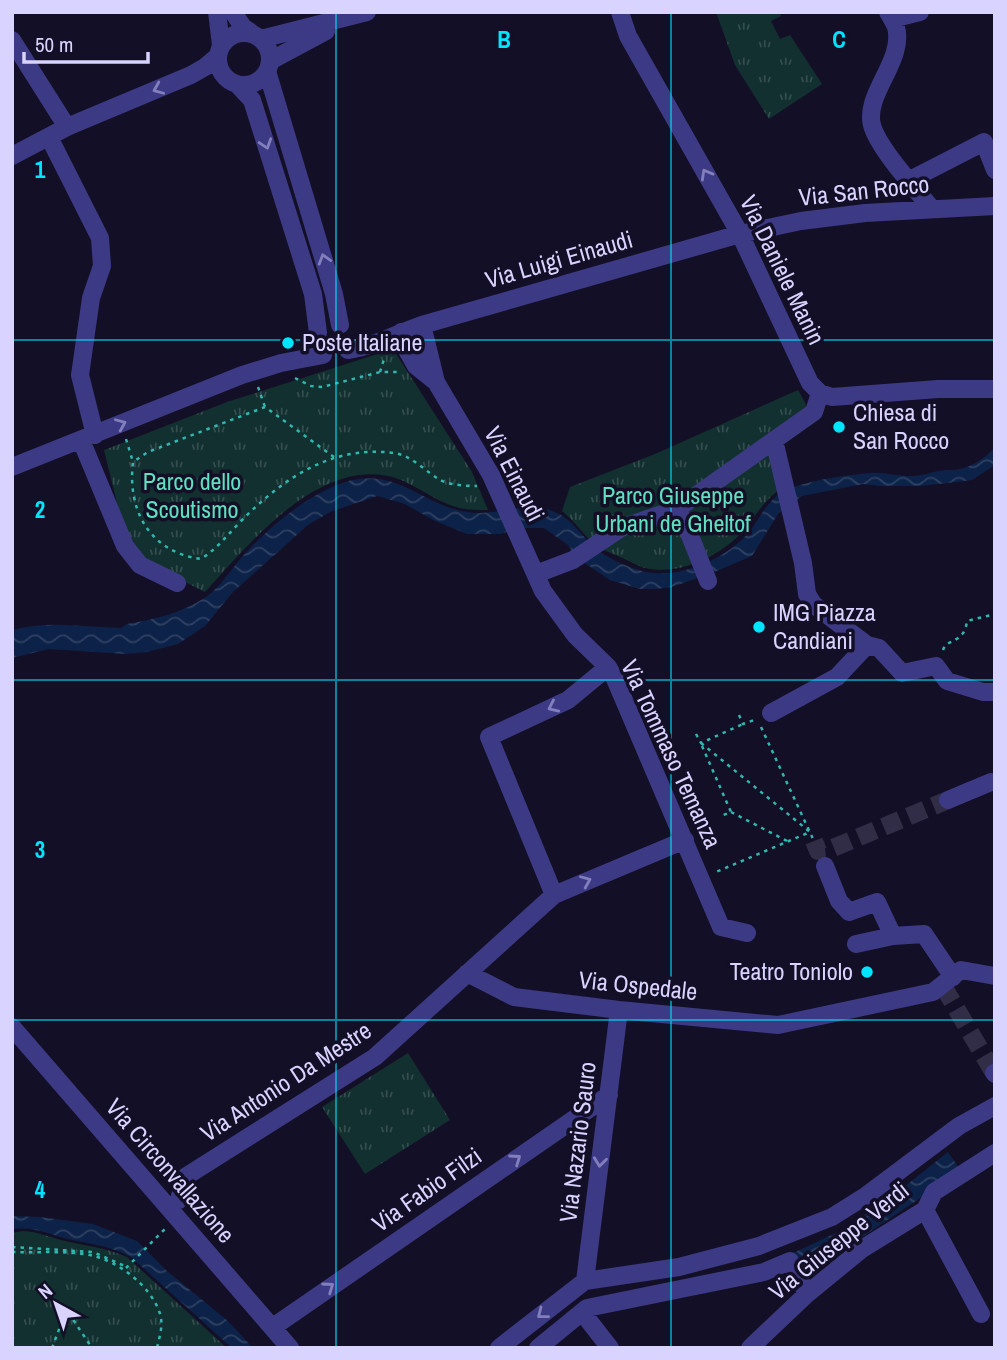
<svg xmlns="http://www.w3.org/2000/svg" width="1007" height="1360" viewBox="0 0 1007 1360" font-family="'Archivo Narrow',sans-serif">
	<defs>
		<pattern id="park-tufts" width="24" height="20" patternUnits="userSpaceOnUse" patternTransform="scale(1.75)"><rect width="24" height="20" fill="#12302f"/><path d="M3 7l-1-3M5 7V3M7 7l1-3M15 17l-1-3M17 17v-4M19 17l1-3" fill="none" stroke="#344d4e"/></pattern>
		<pattern id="water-waves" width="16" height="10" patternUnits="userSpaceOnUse" patternTransform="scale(1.75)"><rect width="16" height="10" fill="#0c2248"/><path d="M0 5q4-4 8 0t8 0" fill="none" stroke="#2f4163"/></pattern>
	</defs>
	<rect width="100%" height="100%" fill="#130f26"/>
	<path fill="url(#park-tufts)" d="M716,12h63l2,4 -10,5 9,18 10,-4 32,49 -53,35 -34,-54z
		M393,349l79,123 16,38c-11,0 -22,0 -32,-3 -24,-7 -44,-26 -68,-31 -72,-15 -140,69 -183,116l-62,-31 -16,-17 -23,-94 123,-48z
		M798,390l11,20 -40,28 13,50c-22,14 -29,35 -47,51 -23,21 -59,36 -90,29 -8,-2 -17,-8 -25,-11 -8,-4 -17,-6 -24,-12 -13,-10 -21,-24 -34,-34l8,-24 85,-33z
		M408,1053l42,67 -85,54 -43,-67z
		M23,1231c16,1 23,5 38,9 23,6 44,7 66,17l100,91h-215v-115z"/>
	<path fill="url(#water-waves)" d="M995,447v18l-23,15 -7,1 -45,5h-40l-17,-2 -61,12 -24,18 -26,42 -40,17 -40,14 -17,2h-15l-30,-9 -33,-22 -9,-13 -24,-17h-24l-20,6h-33l-34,-14 -28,-16 -28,-8 -47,16 -22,13 -75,67 -28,34 -27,18 -31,8 -22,2 -76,-5 -37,9v-28c36,-10 73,-3 109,-2l6,-4c28,-5 55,-11 79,-27 14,-10 24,-26 35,-39 26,-30 77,-73 117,-79 44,-6 68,27 109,33 31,5 59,-13 88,0 17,7 26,23 39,35 12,11 36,21 52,25 35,7 82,-14 104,-41 13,-18 21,-37 43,-44 26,-8 52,-12 78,-14 14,-1 29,4 42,3 9,0 18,-4 26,-5 7,-2 14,0 21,-2 12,-2 28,-13 35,-22z
		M948,1152l11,16 -43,33 -63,42 -53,27 -9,-16 49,-23 64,-44z
		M12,1216l28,1 53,7 44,17 30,30 61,50 25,27h-21l-101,-91c-19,-10 -38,-13 -59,-17 -21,-5 -37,-14 -60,-11z"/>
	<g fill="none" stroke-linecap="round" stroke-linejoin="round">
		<path stroke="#312d47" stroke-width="18" stroke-dasharray="18 9" stroke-linecap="butt" d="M814,841l4,10 10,-1 120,-50
			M943,986l51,87"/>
		<path stroke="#2fb8b0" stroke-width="2.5" stroke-dasharray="3.5 5" stroke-linecap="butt" d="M380,372l4,-13
			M295,378l16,8 11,1 58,-15h20
			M258,387l7,20
			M126,439l7,23
			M334,457l-69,-50 -117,45 -15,10c-6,49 17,90 68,97 17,-11 28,-26 42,-40 42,-42 90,-74 151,-66 17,2 31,18 46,27 10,5 25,6 37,6
			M943,650l2,-5c14,-7 20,-9 22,-24l28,-7
			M739,715l4,9 14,-5
			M761,727l53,114
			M696,734l5,9 42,-19
			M701,743l109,89 -94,40
			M702,746l29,66 -10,4
			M731,812l56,29
			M12,1247l81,5 34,15
			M12,1252c27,1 56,-2 82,4 25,6 56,30 65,55 5,12 1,24 -2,37
			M126,1268l40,-40
			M52,1348l11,-29 9,-1 20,30"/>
		<path stroke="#3d3a85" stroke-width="18" d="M217,12l4,33
			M233,12l10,15 10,7
			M620,12l8,24 112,198 70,149 10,10 12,4 106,-8h57
			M888,12c3,5 6,10 8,15 9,34 -32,67 -24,98 6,23 43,63 59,83
			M892,19l28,-7
			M218 59a26 26 0 1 1 52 0a26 26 0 1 1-52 0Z
			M261,39l106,-27
			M12,40l55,87
			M270,61l56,-30
			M267,71l67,223 6,31
			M237,84l15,16 61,194 5,39
			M49,137l51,101 2,28 -11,32 -11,77 15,60
			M12,156l55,-29 124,-52 14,-8 12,-10
			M910,180l74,-38 11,28
			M422,325l14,57
			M401,332l3,13 12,21 20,16 55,93 52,116 32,44 33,32 7,12 106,248 26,6
			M348,350c27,-4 48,-16 74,-25l318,-91 61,-13 64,-8 130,-7
			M81,440l44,106 15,19 37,18
			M12,467l230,-92 39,-12 42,-8
			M677,509l10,19 21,53
			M536,574l37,-14 48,-32 56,-19 137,-97 6,-19
			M867,645l12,3 23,25 34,-7 11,15 36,11h12
			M608,667l-40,33 -79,37 65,158 131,-55
			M771,713l66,-36 30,-32 -54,-41 -6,-10 -4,-31 -29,-123
			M948,800l43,-18
			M825,866l14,35 10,11 28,-10 16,34 -37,8
			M893,936l31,-2 29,43
			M467,973l47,24 105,13 159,15 155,-33 28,-22 34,6
			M12,1027l278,321
			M994,1073l1,1
			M179,1200l6,-23 190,-120 179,-162
			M925,1210l56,104
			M585,1281l34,-271
			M582,1312l28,36
			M273,1327l336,-232
			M499,1348l86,-67 94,-14 80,-21 73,-29 35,-22 92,-69 36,-20
			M538,1348l49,-40 177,-36 26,-11 17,33
			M750,1348l57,-54 55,-45 63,-39 9,-18 61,-39"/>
	</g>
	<defs><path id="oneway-chevron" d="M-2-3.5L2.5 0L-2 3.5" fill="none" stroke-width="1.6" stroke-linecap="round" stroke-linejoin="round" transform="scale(1.75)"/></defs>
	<g stroke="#837fbc">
		<use href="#oneway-chevron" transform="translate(158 89) rotate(157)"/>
		<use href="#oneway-chevron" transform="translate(266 144) rotate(72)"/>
		<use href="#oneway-chevron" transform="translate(706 174) rotate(-119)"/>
		<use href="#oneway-chevron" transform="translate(324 259) rotate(-107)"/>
		<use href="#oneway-chevron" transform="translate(121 424) rotate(-23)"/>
		<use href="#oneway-chevron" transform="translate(553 707) rotate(155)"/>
		<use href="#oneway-chevron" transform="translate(586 881) rotate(-23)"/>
		<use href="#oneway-chevron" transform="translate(516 1159) rotate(-35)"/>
		<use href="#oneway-chevron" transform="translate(600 1162) rotate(97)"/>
		<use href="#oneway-chevron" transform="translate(329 1287) rotate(-35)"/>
		<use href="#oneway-chevron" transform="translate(542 1314) rotate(142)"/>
	</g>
	<path fill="none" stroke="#00e5ff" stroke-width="2" stroke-opacity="0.55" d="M336,12v1336M671,12v1336M12,340h983M12,680h983M12,1020h983"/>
	<g fill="#00e5ff" stroke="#130f26" stroke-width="2.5">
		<circle cx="288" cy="343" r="7"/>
		<circle cx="839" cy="427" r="7"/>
		<circle cx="759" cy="627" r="7"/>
		<circle cx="867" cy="972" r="7"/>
	</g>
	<g text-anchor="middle" stroke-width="7" stroke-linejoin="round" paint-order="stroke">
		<g font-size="24" fill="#d9d4ff" stroke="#130f26">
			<text transform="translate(864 191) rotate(-6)" y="8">Via San Rocco</text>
			<text transform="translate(559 260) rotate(-16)" y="8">Via Luigi Einaudi</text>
			<text transform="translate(782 270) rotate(64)" y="8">Via Daniele Manin</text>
			<text transform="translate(514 474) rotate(63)" y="8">Via Einaudi</text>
			<text transform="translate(671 754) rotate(65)" y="8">Via Tommaso Temanza</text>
			<text transform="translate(638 986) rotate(6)" y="8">Via Ospedale</text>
			<text transform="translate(286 1082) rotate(-33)" y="8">Via Antonio Da Mestre</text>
			<text transform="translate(578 1142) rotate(-83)" y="8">Via Nazario Sauro</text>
			<text transform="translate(170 1171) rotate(49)" y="8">Via Circonvallazione</text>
			<text transform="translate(427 1190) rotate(-35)" y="8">Via Fabio Filzi</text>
			<text transform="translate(839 1241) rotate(-39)" y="8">Via Giuseppe Verdi</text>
		</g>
		<g font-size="24" fill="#d9d4ff" stroke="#130f26" text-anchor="start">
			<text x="302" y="351">Poste Italiane</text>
			<text x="853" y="421">Chiesa di<tspan x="853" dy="28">San Rocco</tspan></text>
			<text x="773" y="621">IMG Piazza<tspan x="773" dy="28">Candiani</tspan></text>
			<text x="853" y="980" text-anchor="end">Teatro Toniolo</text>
		</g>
		<g font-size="24" fill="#5fe0c0" stroke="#130f26">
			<text x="192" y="490">Parco dello<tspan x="192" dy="28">Scoutismo</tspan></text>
			<text x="673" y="504">Parco Giuseppe<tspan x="673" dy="28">Urbani de Gheltof</tspan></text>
		</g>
	</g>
	<g font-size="23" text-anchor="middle" font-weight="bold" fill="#00e5ff" stroke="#130f26" stroke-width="7" stroke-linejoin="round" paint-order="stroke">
		<text x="504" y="48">B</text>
		<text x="839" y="48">C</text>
		<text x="40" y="178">1</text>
		<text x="40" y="518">2</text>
		<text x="40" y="858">3</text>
		<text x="40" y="1198">4</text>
	</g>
	<rect width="1007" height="1360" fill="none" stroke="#d9d4ff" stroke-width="28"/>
	<g transform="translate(56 1304) rotate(320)" stroke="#130f26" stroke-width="5" paint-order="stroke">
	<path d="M0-5L12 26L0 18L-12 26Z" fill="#d9d4ff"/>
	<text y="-10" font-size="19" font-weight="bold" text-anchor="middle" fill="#d9d4ff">N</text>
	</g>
	<path d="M24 52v10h124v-10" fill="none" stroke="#d9d4ff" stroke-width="3.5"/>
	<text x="35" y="52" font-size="21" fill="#d9d4ff" stroke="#130f26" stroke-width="5" paint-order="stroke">50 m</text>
</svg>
